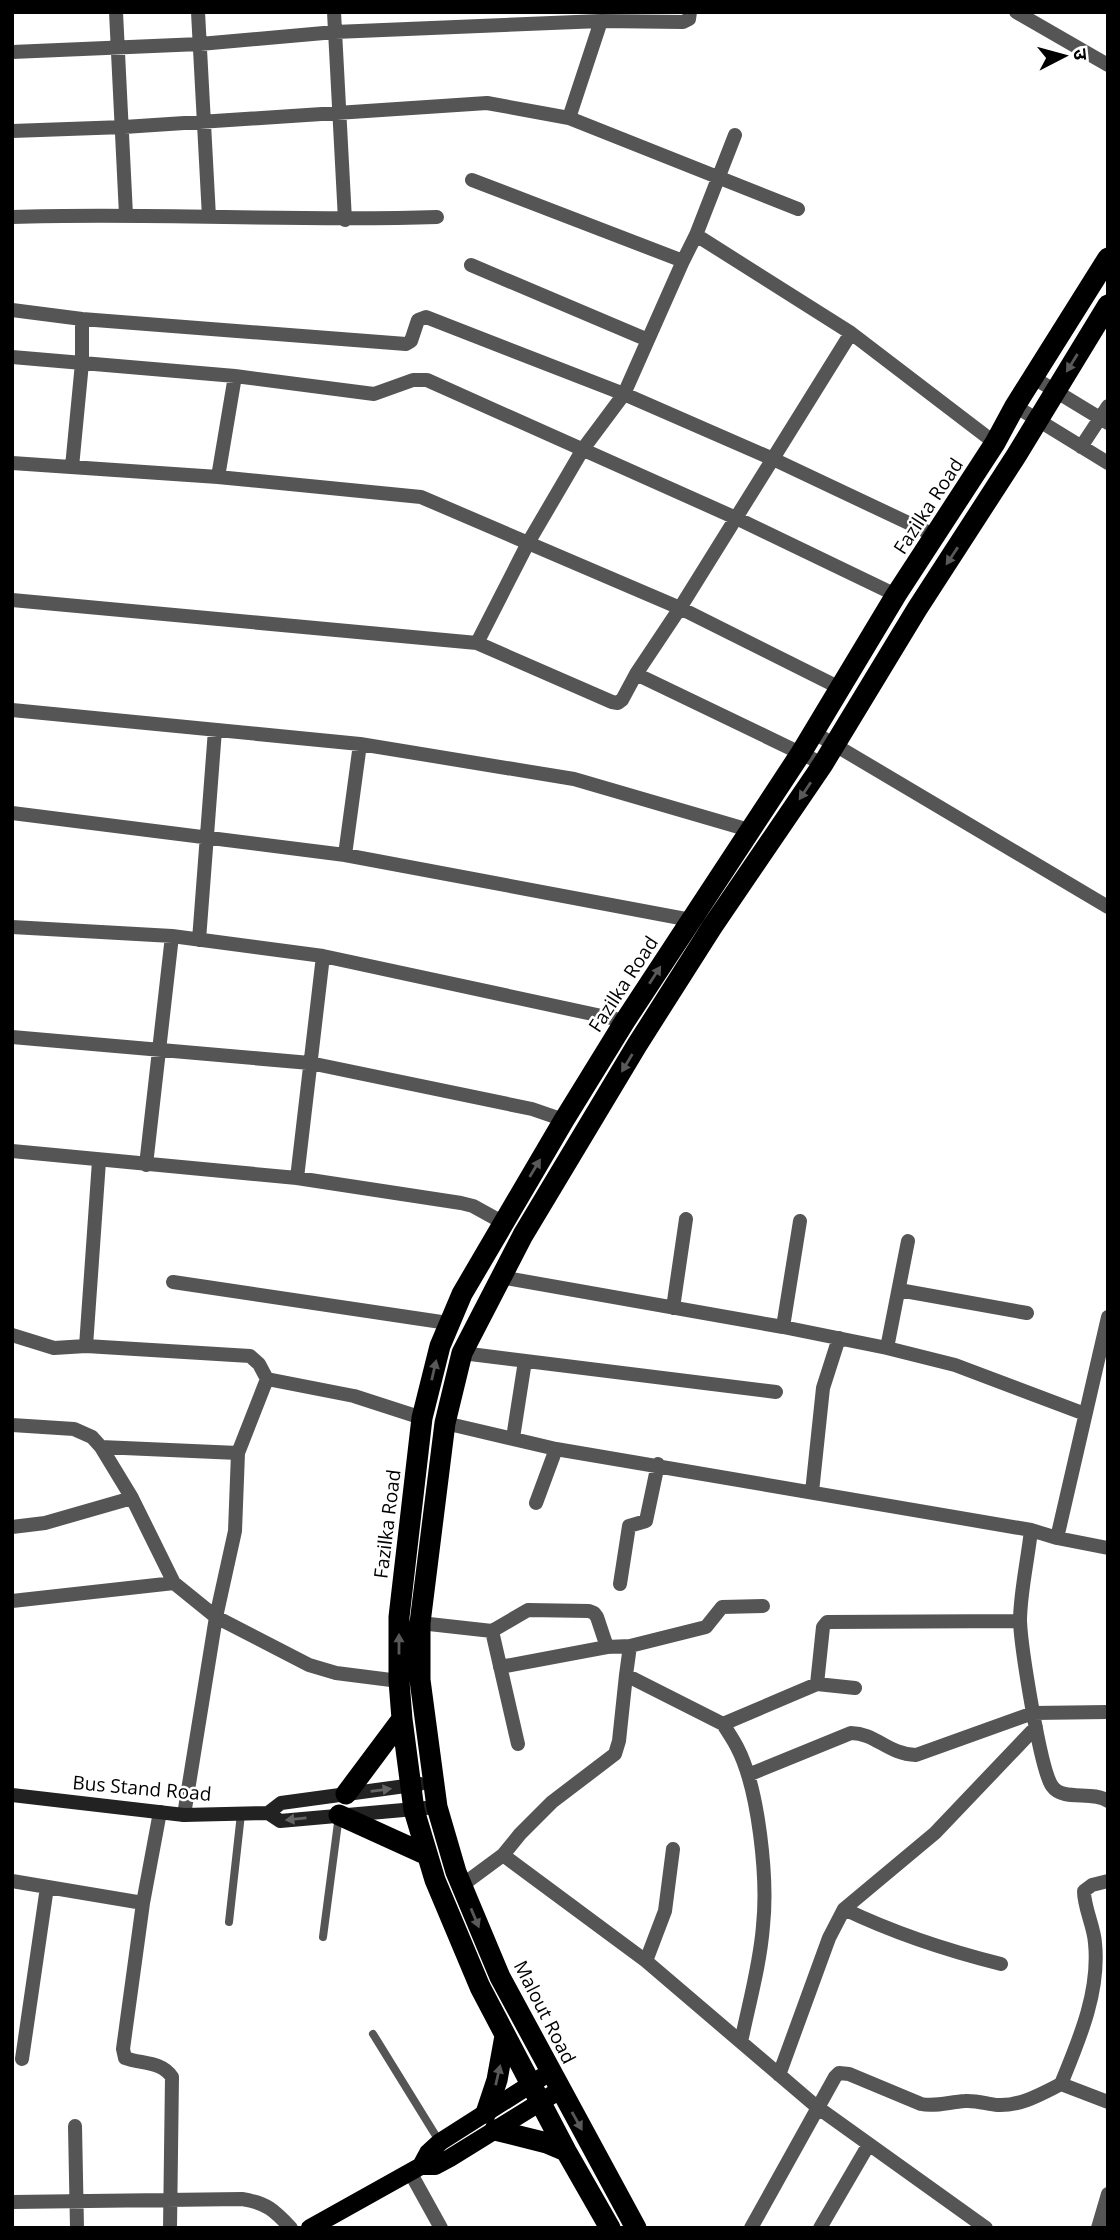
<svg xmlns="http://www.w3.org/2000/svg" width="1120" height="2240" viewBox="0 0 1120 2240" font-family="'Open Sans','Noto Sans Devanagari',sans-serif">
	<rect width="100%" height="100%" fill="#fff"/>
	<g fill="none" stroke-linecap="round" stroke-linejoin="round">
		<path stroke="#555" stroke-width="8" d="M229,1922l12,-108
			M323,1937l16,-122
			M373,2034l68,110"/>
		<path stroke="#555" stroke-width="14" d="M116,12l10,203
			M198,12l11,205
			M334,12l11,208
			M1016,12l92,53
			M12,52l188,-8 135,-12 266,-11 82,1 6,-3 1,-7
			M569,118l32,-97
			M12,131l112,-4 363,-24 82,15 229,91
			M472,180l211,81
			M12,217c142,-5 283,5 425,0
			M696,235l155,98 144,110
			M471,265l177,75
			M12,310l70,9 324,25 5,-3 7,-21 8,-3 198,77 149,65 163,77
			M12,357l223,19 139,18 39,-14h14l309,138 160,77
			M1034,378l74,45
			M1015,406l93,57
			M1081,447l27,-41
			M12,463l206,14 203,20 259,111 160,80
			M72,467l10,-104v-44
			M218,477l17,-101
			M12,600l465,43 135,59 6,1 4,-3 14,-26 187,90
			M477,643l51,-100 55,-94 41,-55 59,-133 13,-26 39,-100
			M636,674l44,-66 171,-275
			M12,710l348,34 214,35 175,51
			M813,732l295,175
			M12,813l333,42 346,65
			M345,855l15,-111
			M12,927l160,9 151,20 302,65
			M199,940l16,-210
			M12,1037l298,26 222,46 32,11
			M12,1151l285,27 164,25 12,3 29,16
			M99,1161l-13,185 164,10 9,8 8,15
			M146,1165l26,-229
			M297,1178l26,-222
			M500,1277l283,50 104,21 68,17 130,49
			M173,1282l275,41
			M899,1290l128,23
			M673,1308l13,-89
			M783,1327l17,-106
			M12,1335l42,13 32,-2
			M887,1348l21,-107
			M462,1353l314,39
			M445,1423l111,26 475,81 26,8 51,10
			M12,1425l62,4 18,8 9,10 31,51 42,85 42,34 -32,198
			M513,1438l12,-77
			M101,1447l137,6 29,-74 87,17 68,22
			M238,1453l-3,78 -19,86 93,48 27,8 63,8
			M812,1492l11,-104 16,-50
			M536,1503l20,-54
			M12,1527l33,-4 87,-25
			M1031,1530c-3,29 -11,63 -11,91 1,25 20,148 32,165 11,16 40,4 56,15
			M1057,1538l51,-221
			M620,1584l9,-58 17,-5 12,-57
			M12,1601l162,-18
			M420,1623l72,8 26,113
			M492,1631l36,-21 61,1 5,2 3,4 10,30
			M630,1646l-4,29 97,49 94,-40 38,4
			M500,1667l107,-20 23,-1 76,-19 16,-20 41,-1
			M817,1684l6,-57 4,-5 193,-1
			M723,1724c5,8 10,15 14,23 22,42 31,132 26,179 -3,39 -14,77 -22,116
			M748,1775l103,-42c25,0 36,21 65,22l117,-42 75,-1
			M160,1812l-17,91 -20,146 2,9c16,6 37,3 47,19l-2,151
			M503,1855l17,-21 32,-32 63,-48 4,-13 7,-66
			M12,1881l131,22
			M461,1886l42,-31 143,106 171,146 169,121
			M844,1909c52,25 101,41 157,55
			M646,1961l19,-50 8,-62
			M22,2059l25,-172
			M779,2075l50,-137 15,-29 91,-76 101,-106
			M1061,2084c18,-44 39,-92 34,-141 -1,-17 -11,-35 -11,-52l8,-6 16,-4
			M75,2126l2,102
			M410,2172l31,56
			M12,2202l230,-3c25,4 32,11 49,29
			M751,2228l84,-151 4,-4 10,1 72,30c15,3 28,-2 44,-3 11,-1 22,3 33,4 23,1 43,-11 63,-21l47,18
			M820,2228l49,-84
			M1098,2228l10,-34"/>
		<path stroke="#222" stroke-width="14" d="M12,1795l172,20 84,-2 12,8 157,-14
			M268,1813l13,-10 139,-19"/>
		<path stroke="#000" stroke-width="18" d="M421,2166l7,-13 12,-11 110,-70
			M310,2228l111,-62h14l15,-8 110,-68"/>
		<path stroke="#000" stroke-width="21" d="M346,1794l56,-75
			M339,1815l88,40
			M486,2113l11,-33 8,-44
			M495,2130l52,13 19,8
			M610,2228l-44,-77 -86,-164 -45,-107 -21,-70 -12,-91 -3,-38v-64l23,-199 18,-72 22,-52 102,-174 61,-99 176,-268 95,-158 99,-152 20,-37 93,-148
			M636,2228l-136,-251 -44,-105 -19,-65 -17,-127v-57l25,-200 17,-70 61,-118 114,-190 75,-118 111,-163 94,-155 99,-153 92,-151"/>
	</g>
	<defs><path id="oneway-solid" d="M-6-.8H1V-3.2L6.5 0L1 3.2V.8H-6Z" transform="scale(1.75)"/></defs>
	<g fill="#595959">
		<use href="#oneway-solid" transform="translate(1072 363) rotate(122)"/>
		<use href="#oneway-solid" transform="translate(952 556) rotate(124)"/>
		<use href="#oneway-solid" transform="translate(805 791) rotate(124)"/>
		<use href="#oneway-solid" transform="translate(655 975) rotate(-57)"/>
		<use href="#oneway-solid" transform="translate(627 1063) rotate(121)"/>
		<use href="#oneway-solid" transform="translate(535 1168) rotate(-59)"/>
		<use href="#oneway-solid" transform="translate(434 1370) rotate(-77)"/>
		<use href="#oneway-solid" transform="translate(399 1644) rotate(-90)"/>
		<use href="#oneway-solid" transform="translate(475 1918) rotate(67)"/>
		<use href="#oneway-solid" transform="translate(498 2075) rotate(-77)"/>
		<use href="#oneway-solid" transform="translate(577 2121) rotate(61)"/>
	</g>
	<g fill="#646464">
		<use href="#oneway-solid" transform="translate(381 1790) rotate(-7)"/>
		<use href="#oneway-solid" transform="translate(296 1819) rotate(174)"/>
	</g>
	<g text-anchor="middle" stroke-width="5" stroke-linejoin="round" paint-order="stroke">
		<g font-size="19" fill="#000" stroke="#fff">
			<text transform="translate(928 506) rotate(-57)" y="7">Fazilka Road</text>
			<text transform="translate(623 984) rotate(-57)" y="7">Fazilka Road</text>
			<text transform="translate(387 1524) rotate(-83)" y="7">Fazilka Road</text>
			<text transform="translate(142 1788) rotate(5)" y="7">Bus Stand Road</text>
			<text transform="translate(545 2012) rotate(63)" y="7">Malout Road</text>
		</g>
	</g>
	<rect width="1120" height="2240" fill="none" stroke="#000000" stroke-width="28"/>
	<g transform="translate(1064 56) rotate(84)" stroke="#ffffff" stroke-width="5" paint-order="stroke">
	<path d="M0-5L12 26L0 18L-12 26Z" fill="#000000"/>
	<text y="-10" font-size="19" font-weight="bold" text-anchor="middle" fill="#000000">उ</text>
	</g>
</svg>
